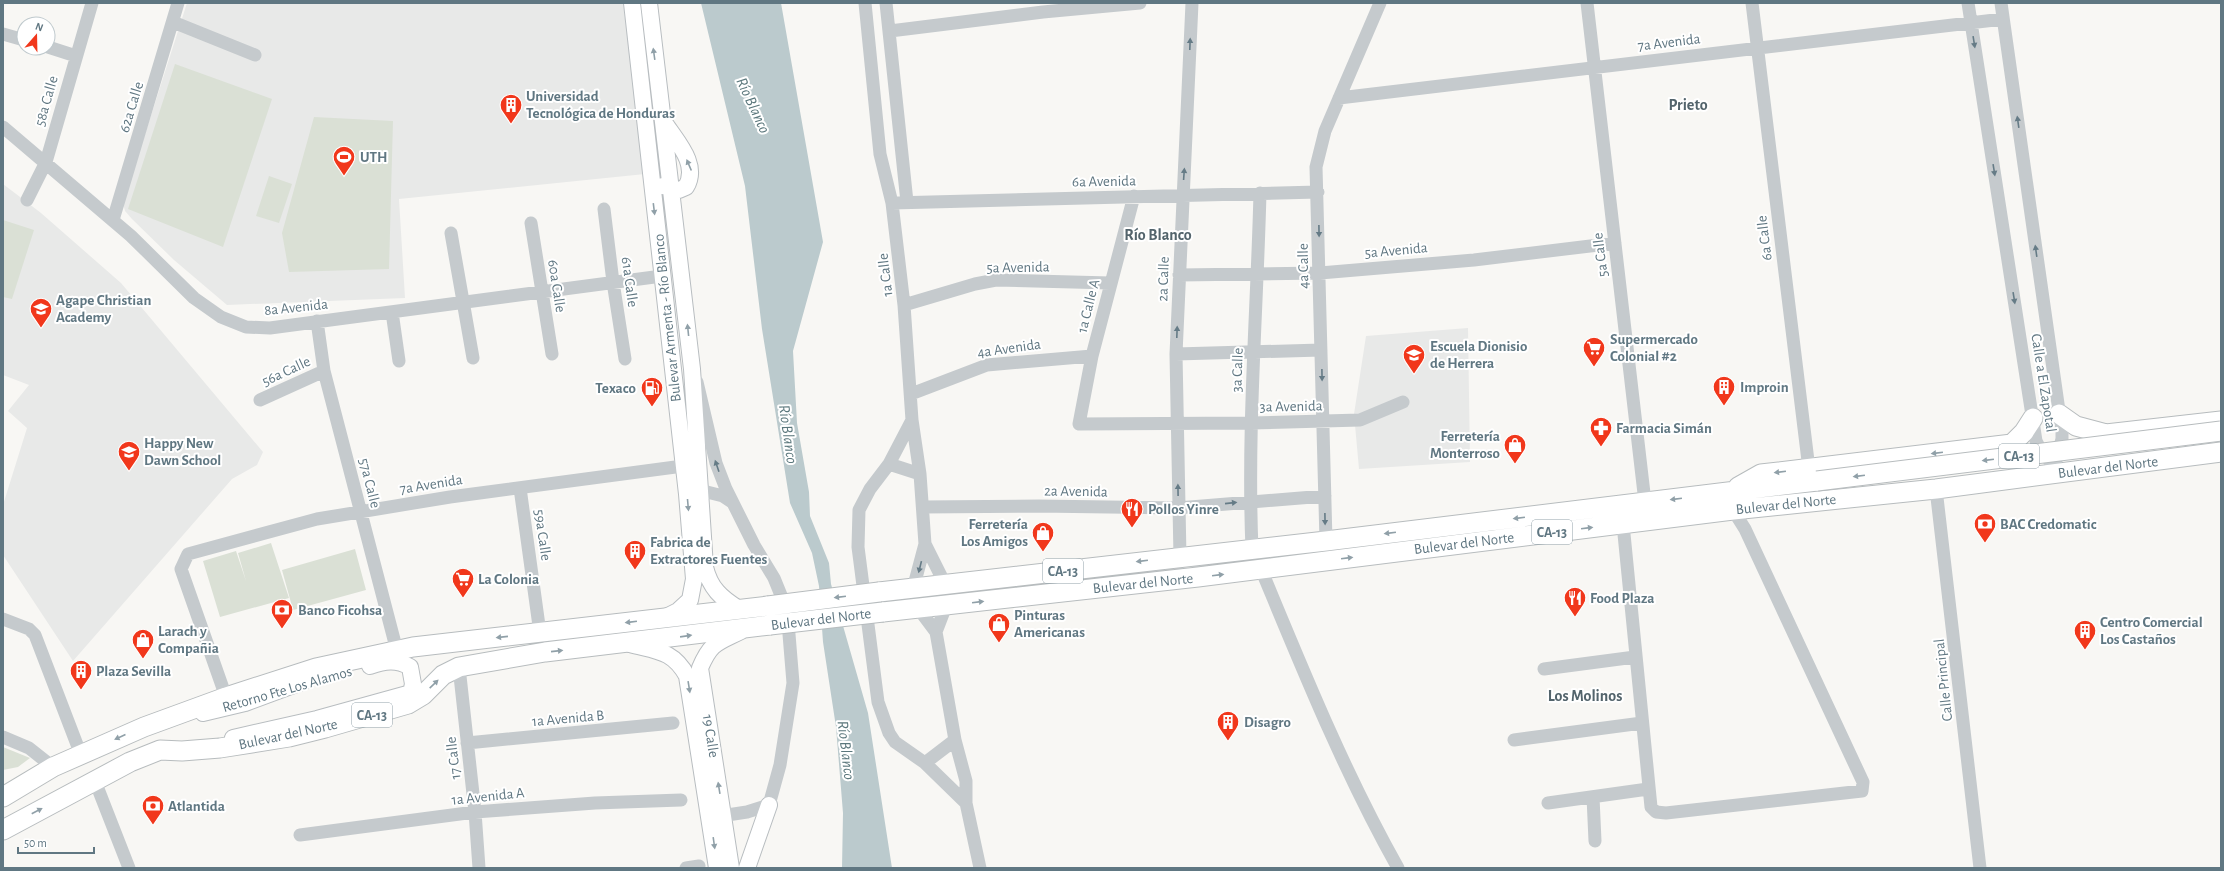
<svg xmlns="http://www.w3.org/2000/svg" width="2224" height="871" viewBox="0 0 2224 871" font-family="'Alegreya Sans',sans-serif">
	<rect width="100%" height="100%" fill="#f8f7f4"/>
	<path fill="#e8e9e8" d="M187,3h436l22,171 -246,25 6,99 -178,7 -53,-45 -42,-41 -7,-8 -2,-8z
		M3,184l38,29 80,70 142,169 -6,13 -25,14 -159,182 -70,-106v-50l24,-77 -19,-17 21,-26 -26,-10z
		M1468,328l2,134 -111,7 -5,-55 12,-78z"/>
	<path fill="#dae0d5" d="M175,64l97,35 -49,148 -95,-38z
		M314,117l79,4 -4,148 -100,3 -7,-39z
		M269,176l23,8 -13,39 -23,-7z
		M3,220l31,10 -22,69 -9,-2z
		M271,543l18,55 -69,19 -17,-56 33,-10 10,30 -8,-28z
		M355,549l11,41 -73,20 -11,-40z
		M3,747l27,11 -12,9 -15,3z"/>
	<path fill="#bbcacd" d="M701,3h80l42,239 -30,109 4,72 12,69 1,24 19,47 2,21 37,129 24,155h-50l1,-55 -7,-86 -13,-85 -4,-56 -7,-33 -22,-50 -28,-174 -17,-143z"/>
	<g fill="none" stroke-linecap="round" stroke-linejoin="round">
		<g stroke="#b8bdc0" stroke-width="18">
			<path id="major" d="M632,3l55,491 7,85 -4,21 -12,11 -12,6
				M649,3l43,366 13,198c5,21 16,31 34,42
				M663,186l16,4 7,-3c13,-22 -8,-44 -20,-62
				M630,644c26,7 43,6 57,32l30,192
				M203,713l42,-10 62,-23
				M233,738l84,-19 94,-26 2,-9 -3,-17c-14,-8 -25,-6 -40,-1
				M731,868l-31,-200c11,-26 17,-25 41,-37
				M747,868l22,-63"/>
		</g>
		<g stroke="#b7bcbe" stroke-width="21">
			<path id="highway" d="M2059,414l17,12 30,8 115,-13
				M1738,487l23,-13 251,-30 12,-12 9,-14
				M879,592l447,-51 491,-60
				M883,612l315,-35 535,-67 203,-21 285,-37
				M3,797l50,-30 91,-40 82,-30 90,-29 97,-21 355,-41
				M3,830l127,-68 30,-12 22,1 38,-3 69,-11 36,-9 83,-24 15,-9 20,-20 16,-8 86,-15 225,-27"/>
		</g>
		<path stroke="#c5cacd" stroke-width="13" d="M865,3l15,151 12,49 12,102 8,115 8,54 5,70 -12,45
			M886,3l21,199
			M1587,3l58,499
			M1752,3l57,466
			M1968,3l68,438 4,8 14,17
			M2001,3l61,429v7l-5,19
			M173,22l82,33
			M890,31l153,-19 97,-9
			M3,34l21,6
			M48,47l28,9
			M1339,98l664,-79
			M3,127l128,109 63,62 27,19 25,10 24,1 392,-52
			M1134,196l-42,160 -13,68 172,-1 109,-3 43,-18
			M27,200l19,-38 46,-159
			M892,203l426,-11
			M604,209l9,73 12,77
			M113,220l65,-217
			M531,223l21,131
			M451,233l22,125
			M1179,275l141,-2 154,-13 141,-17
			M904,305l71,-21 21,-4 114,3
			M392,312l7,49
			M317,321l7,50 73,280
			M1176,354l145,-4
			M697,382l19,81 10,26 28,56 20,33 13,32 6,73 -13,82 -11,40 -22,7 -33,5
			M911,394l76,-29 105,-9
			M260,400l64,-29
			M912,420l-23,44 -19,25 -11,21 -1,37 20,155 11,31 6,9 30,21 41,40
			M889,464l31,10
			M520,488l20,145
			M1936,489l44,379
			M699,490l24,6 9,6
			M923,507l116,-1 139,2 147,-12
			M1623,524l28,283 5,5 10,1 196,-22 1,-9 -118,-253 -12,-19
			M1326,541l-10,-374 9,-36 55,-128
			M925,544l20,40
			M1252,549c-5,-119 5,-237 8,-356
			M1180,557l-4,-203 16,-351
			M1261,569c42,101 83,203 137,299
			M918,608l18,24 19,108 11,41v22l14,65
			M3,619l26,10 6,6 46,120
			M936,632l10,-26
			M459,667l16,145 4,56
			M1544,669l91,-12
			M226,697l-45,-128 7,-15 129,-35 133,-22 233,-31
			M3,737l26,11 24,19
			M1514,740l128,-17
			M467,743l206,-20
			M925,763l30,-23
			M95,781l34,87
			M1593,797l2,44
			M1548,803l100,-14
			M300,835l175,-23 120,-9 86,-3
			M686,868l13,-2"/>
		<use href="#major" stroke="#fff" stroke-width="16"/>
		<use href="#highway" stroke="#fff" stroke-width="19"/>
		<g stroke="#b7bcbe" stroke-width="21" stroke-linecap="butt">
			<path id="highway-bridge" d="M1817,481l404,-50
				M768,606l111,-14
				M770,625l113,-13"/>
		</g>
		<use href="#highway-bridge" stroke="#fff" stroke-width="19"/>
	</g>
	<defs><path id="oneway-solid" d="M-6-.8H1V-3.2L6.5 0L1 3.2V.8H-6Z"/></defs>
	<g fill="#657b86">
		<use href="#oneway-solid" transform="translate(1974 42) rotate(81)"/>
		<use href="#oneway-solid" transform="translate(1190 44) rotate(-88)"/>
		<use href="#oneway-solid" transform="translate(2018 122) rotate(-98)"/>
		<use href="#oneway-solid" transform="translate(1994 170) rotate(81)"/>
		<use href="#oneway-solid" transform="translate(1184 174) rotate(-86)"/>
		<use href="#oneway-solid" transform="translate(1319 231) rotate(89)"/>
		<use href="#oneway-solid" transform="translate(2036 251) rotate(-98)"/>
		<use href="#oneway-solid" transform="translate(2014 298) rotate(81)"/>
		<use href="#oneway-solid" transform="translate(1177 332) rotate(-88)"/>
		<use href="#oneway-solid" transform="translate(1322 375) rotate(89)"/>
		<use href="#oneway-solid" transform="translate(717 466) rotate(-109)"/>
		<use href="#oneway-solid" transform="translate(1178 490) rotate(-91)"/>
		<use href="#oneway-solid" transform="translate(1231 503) rotate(-6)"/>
		<use href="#oneway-solid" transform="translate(1325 519) rotate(89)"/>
		<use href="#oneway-solid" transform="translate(920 567) rotate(104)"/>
	</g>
	<g fill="#90a0a8">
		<use href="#oneway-solid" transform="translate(654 54) rotate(-98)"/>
		<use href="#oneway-solid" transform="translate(689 165) rotate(-113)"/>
		<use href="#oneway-solid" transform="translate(654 209) rotate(83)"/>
		<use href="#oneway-solid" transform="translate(688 330) rotate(-96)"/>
		<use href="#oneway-solid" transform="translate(1937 453) rotate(173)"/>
		<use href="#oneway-solid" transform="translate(1988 460) rotate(173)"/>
		<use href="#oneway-solid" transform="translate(1780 472) rotate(173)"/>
		<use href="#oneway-solid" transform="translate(1859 476) rotate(173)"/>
		<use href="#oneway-solid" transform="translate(1676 499) rotate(173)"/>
		<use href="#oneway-solid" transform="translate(688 505) rotate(85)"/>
		<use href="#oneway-solid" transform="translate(1519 518) rotate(173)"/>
		<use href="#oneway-solid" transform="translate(1587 528) rotate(-7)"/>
		<use href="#oneway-solid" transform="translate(1390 533) rotate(173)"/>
		<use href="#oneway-solid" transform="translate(1347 558) rotate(-7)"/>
		<use href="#oneway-solid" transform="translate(1142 561) rotate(173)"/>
		<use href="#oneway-solid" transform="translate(1218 575) rotate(-7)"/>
		<use href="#oneway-solid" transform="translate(840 597) rotate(173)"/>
		<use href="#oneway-solid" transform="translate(978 602) rotate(-7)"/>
		<use href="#oneway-solid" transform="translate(631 622) rotate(173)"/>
		<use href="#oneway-solid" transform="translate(686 636) rotate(-8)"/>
		<use href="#oneway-solid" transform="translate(502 637) rotate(174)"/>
		<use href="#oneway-solid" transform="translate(557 651) rotate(-6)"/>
		<use href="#oneway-solid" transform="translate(434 684) rotate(-44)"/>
		<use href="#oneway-solid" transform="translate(689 687) rotate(81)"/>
		<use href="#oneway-solid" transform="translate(120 737) rotate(156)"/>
		<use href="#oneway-solid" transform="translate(719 788) rotate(-99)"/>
		<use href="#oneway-solid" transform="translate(37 811) rotate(-28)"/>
		<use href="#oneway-solid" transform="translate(714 843) rotate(82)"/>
	</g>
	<defs>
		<g id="building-pin" transform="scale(1.15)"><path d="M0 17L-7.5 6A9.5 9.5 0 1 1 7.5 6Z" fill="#f1371b" stroke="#fff"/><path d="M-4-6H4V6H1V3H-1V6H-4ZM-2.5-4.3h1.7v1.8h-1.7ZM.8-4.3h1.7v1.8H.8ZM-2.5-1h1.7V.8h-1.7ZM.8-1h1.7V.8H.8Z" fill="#fff"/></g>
		<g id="stadium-pin" transform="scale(1.15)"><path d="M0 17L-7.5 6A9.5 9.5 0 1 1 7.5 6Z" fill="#f1371b" stroke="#fff"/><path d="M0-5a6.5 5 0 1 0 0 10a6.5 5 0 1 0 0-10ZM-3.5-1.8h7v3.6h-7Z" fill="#fff"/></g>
		<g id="school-pin" transform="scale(1.15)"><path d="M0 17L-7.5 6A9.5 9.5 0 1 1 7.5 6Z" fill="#f1371b" stroke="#fff"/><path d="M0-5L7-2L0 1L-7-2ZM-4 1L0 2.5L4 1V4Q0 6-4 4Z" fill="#fff"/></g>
		<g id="supermarket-pin" transform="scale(1.15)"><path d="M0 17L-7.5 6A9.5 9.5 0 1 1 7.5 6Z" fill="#f1371b" stroke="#fff"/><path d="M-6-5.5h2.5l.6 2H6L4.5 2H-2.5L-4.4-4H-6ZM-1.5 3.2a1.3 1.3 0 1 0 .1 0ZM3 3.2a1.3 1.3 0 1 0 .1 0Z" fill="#fff"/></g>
		<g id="fuel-pin" transform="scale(1.15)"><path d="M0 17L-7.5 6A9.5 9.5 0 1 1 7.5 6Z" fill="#f1371b" stroke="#fff"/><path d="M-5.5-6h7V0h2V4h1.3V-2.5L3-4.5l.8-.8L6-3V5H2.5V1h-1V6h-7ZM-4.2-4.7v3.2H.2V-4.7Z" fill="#fff"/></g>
		<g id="pharmacy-pin" transform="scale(1.15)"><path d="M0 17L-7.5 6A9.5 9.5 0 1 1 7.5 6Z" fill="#f1371b" stroke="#fff"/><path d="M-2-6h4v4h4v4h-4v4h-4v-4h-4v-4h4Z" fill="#fff"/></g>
		<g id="shop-pin" transform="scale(1.15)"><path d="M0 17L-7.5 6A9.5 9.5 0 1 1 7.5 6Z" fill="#f1371b" stroke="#fff"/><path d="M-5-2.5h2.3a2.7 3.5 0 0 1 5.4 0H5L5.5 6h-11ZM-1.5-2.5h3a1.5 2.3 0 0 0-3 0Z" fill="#fff"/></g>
		<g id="restaurant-pin" transform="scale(1.15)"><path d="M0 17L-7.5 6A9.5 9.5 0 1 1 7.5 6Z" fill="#f1371b" stroke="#fff"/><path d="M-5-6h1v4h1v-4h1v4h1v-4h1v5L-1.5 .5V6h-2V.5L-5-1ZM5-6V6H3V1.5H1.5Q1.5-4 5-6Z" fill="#fff"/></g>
		<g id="bank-pin" transform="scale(1.15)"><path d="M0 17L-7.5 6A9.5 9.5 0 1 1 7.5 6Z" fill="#f1371b" stroke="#fff"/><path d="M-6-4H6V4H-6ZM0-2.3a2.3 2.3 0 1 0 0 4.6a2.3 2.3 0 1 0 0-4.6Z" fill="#fff"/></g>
	</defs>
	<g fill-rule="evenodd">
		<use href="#building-pin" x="511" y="105"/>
		<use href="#stadium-pin" x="344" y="157"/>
		<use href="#school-pin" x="41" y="309"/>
		<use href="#supermarket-pin" x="1594" y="348"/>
		<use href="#school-pin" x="1414" y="355"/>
		<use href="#building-pin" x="1724" y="387"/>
		<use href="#fuel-pin" x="652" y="388"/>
		<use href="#pharmacy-pin" x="1601" y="428"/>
		<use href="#shop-pin" x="1515" y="445"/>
		<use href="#school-pin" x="129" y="452"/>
		<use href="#restaurant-pin" x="1132" y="509"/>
		<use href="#bank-pin" x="1985" y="524"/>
		<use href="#shop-pin" x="1043" y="533"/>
		<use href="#building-pin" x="635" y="551"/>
		<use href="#supermarket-pin" x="463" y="579"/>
		<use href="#restaurant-pin" x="1575" y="598"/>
		<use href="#bank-pin" x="282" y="610"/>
		<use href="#shop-pin" x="999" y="624"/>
		<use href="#building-pin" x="2085" y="631"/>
		<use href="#shop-pin" x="143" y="640"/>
		<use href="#building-pin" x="81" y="671"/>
		<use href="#building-pin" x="1228" y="722"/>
		<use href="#bank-pin" x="153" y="806"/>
	</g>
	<g text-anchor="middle" stroke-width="4" stroke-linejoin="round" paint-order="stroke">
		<g fill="#fff" stroke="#90a0a8" stroke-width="1">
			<rect x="1999" y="444" width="40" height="24" rx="3"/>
			<rect x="1532" y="520" width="40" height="24" rx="3"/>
			<rect x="1043" y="559" width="40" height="24" rx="3"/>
			<rect x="352" y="703" width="40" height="24" rx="3"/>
		</g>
		<g font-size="14" font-weight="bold" fill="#607782">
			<text x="2019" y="461">CA-13</text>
			<text x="1552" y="537">CA-13</text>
			<text x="1063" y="576">CA-13</text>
			<text x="372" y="720">CA-13</text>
		</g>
		<g font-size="15" fill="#607782" stroke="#fff">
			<text transform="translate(1669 42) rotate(-7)" y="5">7a Avenida</text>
			<text transform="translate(46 101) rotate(-74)" y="5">58a Calle</text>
			<text transform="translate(131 107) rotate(-73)" y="5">62a Calle</text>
			<text transform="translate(1104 181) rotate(-1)" y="5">6a Avenida</text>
			<text transform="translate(1764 238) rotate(-97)" y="5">6a Calle</text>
			<text transform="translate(1396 250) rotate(-5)" y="5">5a Avenida</text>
			<text transform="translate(1600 255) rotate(-97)" y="5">5a Calle</text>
			<text transform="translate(1303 266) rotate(-91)" y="5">4a Calle</text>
			<text transform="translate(1018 267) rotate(-1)" y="5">5a Avenida</text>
			<text transform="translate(885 275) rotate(-97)" y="5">1a Calle</text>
			<text transform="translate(1163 279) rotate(-88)" y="5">2a Calle</text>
			<text transform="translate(630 282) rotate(82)" y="5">61a Calle</text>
			<text transform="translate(557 286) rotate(81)" y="5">60a Calle</text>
			<text transform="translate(1088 306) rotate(-76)" y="5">1a Calle A</text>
			<text transform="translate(296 307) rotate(-6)" y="5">8a Avenida</text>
			<text transform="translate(667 318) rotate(-96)" y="5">Bulevar Armenta - Río Blanco</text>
			<text transform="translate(1009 348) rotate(-8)" y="5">4a Avenida</text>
			<text transform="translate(1237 370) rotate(-88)" y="5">3a Calle</text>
			<text transform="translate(286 371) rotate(-25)" y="5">56a Calle</text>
			<text transform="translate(2044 383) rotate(81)" y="5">Calle a El Zapotal</text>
			<text transform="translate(1291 406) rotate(-1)" y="5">3a Avenida</text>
			<text transform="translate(2108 467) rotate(-7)" y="5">Bulevar del Norte</text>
			<text transform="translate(370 483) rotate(76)" y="5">57a Calle</text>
			<text transform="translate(431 484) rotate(-9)" y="5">7a Avenida</text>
			<text transform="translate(1076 491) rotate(1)" y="5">2a Avenida</text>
			<text transform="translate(1786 504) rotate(-6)" y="5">Bulevar del Norte</text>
			<text transform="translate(543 535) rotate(82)" y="5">59a Calle</text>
			<text transform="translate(1464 543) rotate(-7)" y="5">Bulevar del Norte</text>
			<text transform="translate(1143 583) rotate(-6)" y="5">Bulevar del Norte</text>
			<text transform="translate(821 619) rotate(-7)" y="5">Bulevar del Norte</text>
			<text transform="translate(1943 680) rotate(-96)" y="5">Calle Principal</text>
			<text transform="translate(287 689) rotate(-16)" y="5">Retorno Fte Los Alamos</text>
			<text transform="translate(568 718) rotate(-5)" y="5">1a Avenida B</text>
			<text transform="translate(288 734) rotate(-12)" y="5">Bulevar del Norte</text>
			<text transform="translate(711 736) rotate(81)" y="5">19 Calle</text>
			<text transform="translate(453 758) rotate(-97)" y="5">17 Calle</text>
			<text transform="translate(488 796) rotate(-6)" y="5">1a Avenida A</text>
		</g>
		<g font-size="15" font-weight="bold" fill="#607782" stroke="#fff" text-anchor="start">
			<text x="526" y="101">Universidad<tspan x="526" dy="17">Tecnológica de Honduras</tspan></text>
			<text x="360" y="162">UTH</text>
			<text x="56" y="305">Agape Christian<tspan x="56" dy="17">Academy</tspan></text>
			<text x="1610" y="344">Supermercado<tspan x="1610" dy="17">Colonial #2</tspan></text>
			<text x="1430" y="351">Escuela Dionisio<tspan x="1430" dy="17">de Herrera</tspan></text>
			<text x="1740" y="392">Improin</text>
			<text x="636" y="393" text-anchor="end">Texaco</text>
			<text x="1616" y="433">Farmacia Simán</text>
			<text x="1500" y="441" text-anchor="end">Ferretería<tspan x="1500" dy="17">Monterroso</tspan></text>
			<text x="144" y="448">Happy New<tspan x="144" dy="17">Dawn School</tspan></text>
			<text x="1148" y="514">Pollos Yinre</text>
			<text x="1028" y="529" text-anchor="end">Ferretería<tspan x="1028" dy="17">Los Amigos</tspan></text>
			<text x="2000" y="529">BAC Credomatic</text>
			<text x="650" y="547">Fabrica de<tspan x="650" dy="17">Extractores Fuentes</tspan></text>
			<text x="478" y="584">La Colonia</text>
			<text x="1590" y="603">Food Plaza</text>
			<text x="298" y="615">Banco Ficohsa</text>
			<text x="1014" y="620">Pinturas<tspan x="1014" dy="17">Americanas</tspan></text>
			<text x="2100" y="627">Centro Comercial<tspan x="2100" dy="17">Los Castaños</tspan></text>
			<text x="158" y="636">Larach y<tspan x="158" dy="17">Compañia</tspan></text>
			<text x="96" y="676">Plaza Sevilla</text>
			<text x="1244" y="727">Disagro</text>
			<text x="168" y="811">Atlantida</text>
		</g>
		<g font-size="16" font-weight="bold" fill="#53646c" stroke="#fff">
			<text x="1688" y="110">Prieto</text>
			<text x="1158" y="240">Río Blanco</text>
			<text x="1585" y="701">Los Molinos</text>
		</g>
		<g font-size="16" font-style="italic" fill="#5b777c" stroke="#fff">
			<text transform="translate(754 105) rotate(65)" y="6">Río Blanco</text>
			<text transform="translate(789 434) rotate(82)" y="6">Río Blanco</text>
			<text transform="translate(847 750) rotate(83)" y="6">Río Blanco</text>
		</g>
	</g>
	<rect width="2224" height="871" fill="none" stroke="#607782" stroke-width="8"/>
	<g transform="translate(36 36) rotate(20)"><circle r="19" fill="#ffffff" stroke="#bfc9cd"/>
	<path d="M0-3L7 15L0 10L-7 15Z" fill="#f1371b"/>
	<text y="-6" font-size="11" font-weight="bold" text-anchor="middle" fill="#607782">N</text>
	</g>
	<path d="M18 847v6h76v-6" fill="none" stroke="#607782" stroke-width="2"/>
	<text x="24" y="847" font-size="12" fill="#607782" stroke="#ffffff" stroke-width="3" paint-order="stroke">50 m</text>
</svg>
